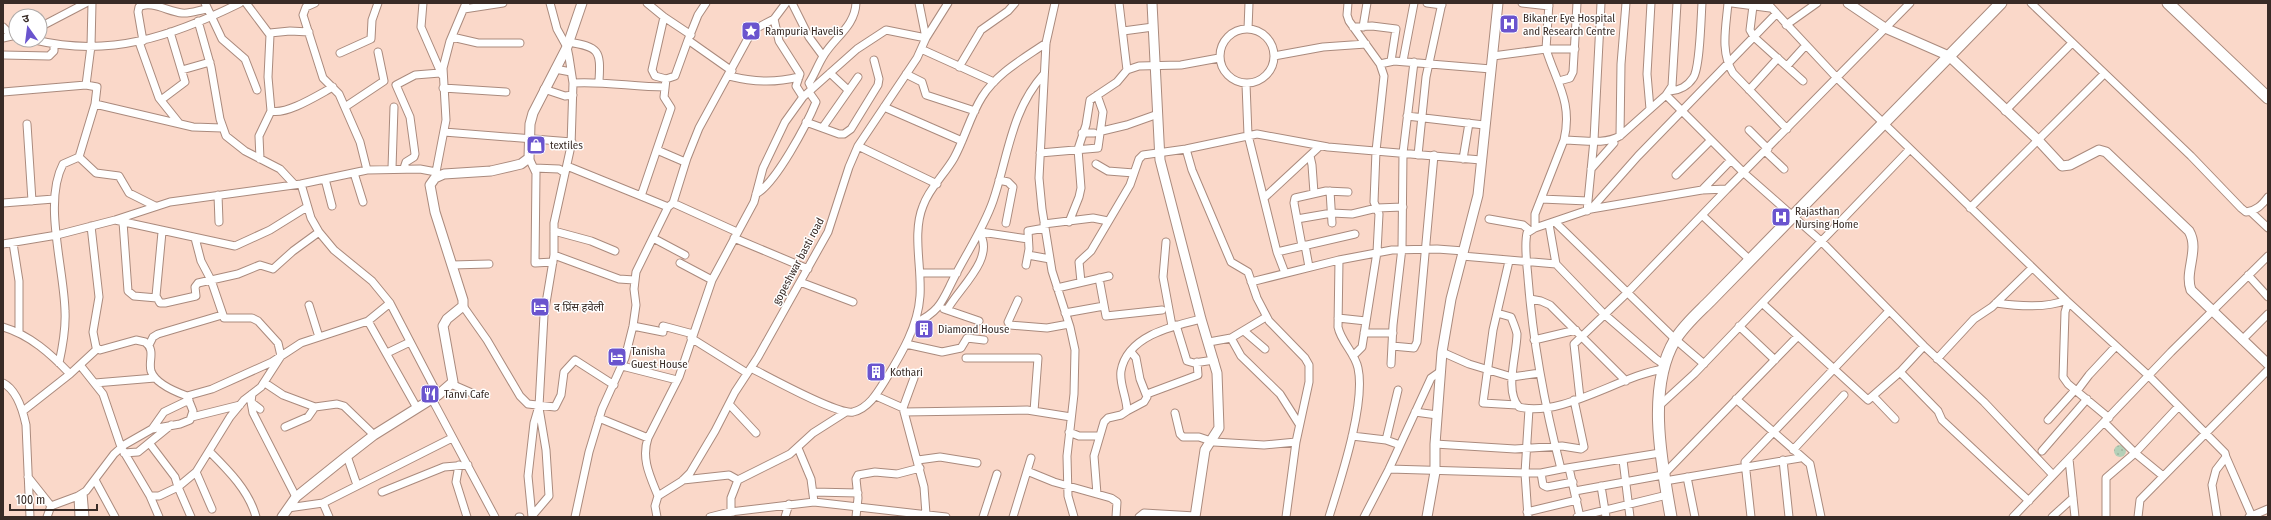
<svg xmlns="http://www.w3.org/2000/svg" width="2271" height="520" viewBox="0 0 2271 520" font-family="'Fira Sans Condensed','Noto Sans Devanagari',sans-serif">
	<defs>
		<pattern id="park-dots" width="8" height="8" patternUnits="userSpaceOnUse"><rect width="8" height="8" fill="#b4d0b8"/><path d="M2 2h.1M6 6h.1" fill="none" stroke="#9cb39e" stroke-width="1.8" stroke-linecap="round"/></pattern>
	</defs>
	<rect width="100%" height="100%" fill="#fad8c9"/>
	<path fill="url(#park-dots)" d="M2114 451a6 6 0 1 1 12 0a6 6 0 1 1-12 0Z"/>
	<g fill="none" stroke-linecap="round" stroke-linejoin="round">
		<g stroke="#aa8a7d" stroke-width="9">
			<path id="minor" d="M205,3l17,36 23,20 12,31
				M246,3l24,32 -2,42 3,34 -12,25 1,23
				M315,3l-9,4 -3,8 20,63 16,16 21,48 7,28
				M423,3l-2,24 21,48
				M647,3l17,14 27,18
				M706,3l-8,12 -10,25 44,31
				M792,3l17,34 14,19
				M1055,3l-9,40 -7,135 3,31 10,62 18,56 5,23 -1,44 -7,62 1,40 6,21
				M1119,3l8,67
				M1348,3l-1,12 2,6 31,43 4,12 -8,75 -2,51 5,12 -2,38 -15,95 -9,9
				M1427,3l15,2
				M1522,3l27,3
				M1677,3l-5,83 -6,9 78,78 77,68 103,105 60,56 69,73
				M1728,3c-2,24 -8,49 5,70l54,56
				M1732,3l38,5
				M1767,3l70,75 229,222 84,77 75,76 1,4 -10,13 -4,15 5,32
				M2031,3l160,153 50,52 5,4c10,-1 16,-7 22,-15
				M1753,6l-3,24 4,7 49,44
				M464,9l39,-6
				M664,17l-12,53 3,6 11,3 9,-3 13,-36
				M198,21l13,46 9,52 6,17 19,15 35,18 14,15
				M1786,25l31,-22
				M3,27l9,9
				M40,27l46,-24
				M1353,27l19,-1 24,3 -5,32
				M1363,27l4,-24
				M1220 56a27 27 0 1 1 54 0a27 27 0 1 1-54 0Z
				M1248,29l1,-26
				M1123,31l30,-4
				M270,33l20,-2 19,1
				M452,37l26,6h42
				M3,38l13,-3
				M35,40c75,18 138,-4 205,-37
				M143,41l-5,-29 1,-5c12,-7 30,5 43,6 8,1 17,-3 25,-4
				M139,42l20,56 20,25
				M568,42c31,5 33,8 31,39
				M921,49l73,33
				M340,53l31,-14 1,-19 6,-17
				M3,55l46,1 5,-5v-7
				M1274,56l49,-9 43,-3
				M1493,56l53,-7 3,-46
				M1403,61l11,-58
				M1380,64l14,-3 97,8
				M1787,66l19,-21
				M959,67l22,-37 27,-19 7,-8
				M555,69l16,3
				M182,70l28,-8
				M830,73l18,17
				M906,74l16,8 4,13 49,16
				M729,76c25,6 45,7 70,1
				M1559,81l11,-3 3,-6 4,-69
				M573,83c31,-2 61,4 92,4
				M1246,84l2,51 29,117 8,21
				M86,85l11,2 -2,17
				M443,88l63,4
				M544,89l21,7 8,-1
				M812,89l-3,-6c6,-9 9,-19 15,-28 11,-18 31,-29 32,-52
				M1749,90l29,-32
				M1670,91c10,-1 17,-4 23,-13 7,-9 8,-61 9,-75
				M3,92l83,-7 5,-39 1,-43
				M803,97l54,-48 29,-19 40,8 -7,-35
				M161,100l24,-18 -15,-50
				M345,107l39,-26 -6,-29
				M884,107l78,34
				M1650,109l-3,-35 4,-71
				M271,111c16,4 47,-16 62,-24
				M2005,111l67,-68
				M1407,116l77,9
				M806,122l33,12h5l7,-5 27,-44 1,-6 -5,-19
				M27,124l5,77
				M823,127l35,-50
				M1749,130l19,19
				M1102,131l25,-6 31,-11
				M444,132l128,10
				M1082,133h12
				M1620,136l1,-72 5,-61
				M1564,140c9,-38 -8,-58 -18,-91h29
				M858,146l79,38
				M1186,149l6,21 39,92 17,10 9,26 12,23 36,37 4,7v17l-13,60 -10,75
				M657,150l28,12
				M1765,151l19,18
				M1040,153l58,-5 5,-36 -6,-17
				M1418,155l8,-78 16,-74
				M1310,156l2,9 2,28
				M79,157l17,16 23,3 10,17 26,13
				M529,158l7,15 -1,90 18,-1
				M1463,159l6,-36
				M1096,164l12,7 26,2
				M567,166l101,41
				M392,168l2,-61
				M404,168l2,-6 8,-5 1,-3 -5,-37 -14,-32 19,-10 25,-2
				M534,168l25,1 6,4
				M1591,169l23,-26
				M436,172l10,-52 -3,-52 7,-27 16,-38
				M354,173l9,29
				M1676,175l35,-35
				M325,179l7,27
				M999,180l9,2 5,5 -7,36
				M301,184l10,34 8,14 15,18 38,31 18,22 48,92
				M1702,190l29,-30
				M1330,191l2,32
				M756,194c20,-11 51,-70 60,-92l-7,-10
				M218,195l1,27
				M641,196l30,-88 -7,-11 2,-18
				M1264,198l56,-52
				M1541,199l47,2
				M3,203l51,-4
				M673,203l64,29
				M1970,208l134,-134
				M1591,209l47,-53 138,-142
				M1587,211l7,-71 7,-137
				M2251,212l17,16
				M1702,215l49,46
				M1297,219l35,-6 20,1 25,-6 26,-1
				M1489,219l34,6 6,5
				M115,220l120,26 35,-16 37,-23
				M123,222l5,69 6,5 23,2
				M1069,222l10,-25 2,-9 -3,-39 8,-24 4,-25 27,-18 10,-12 12,-4 42,-1 38,-7
				M1555,222l120,117 29,25
				M1044,224l49,-6 15,3
				M1549,224l7,40 48,50 52,45 9,6
				M91,226l8,71 -6,35 3,15 4,3 36,-10 9,2c11,8 3,19 6,29 4,12 25,21 36,25l25,-7 60,-27 29,-19 67,-22 22,-18
				M1535,228v-14l29,-74c19,0 40,5 56,-4l46,-41
				M554,231l37,10 24,10
				M162,232l-6,64 4,7h5l31,-7 -1,-9 3,-4 40,-9 22,-9 13,4 20,-18 26,-19
				M981,232l47,7
				M653,238l32,17
				M734,238l74,31
				M1166,242l-3,35 9,49
				M13,243l6,38v51
				M3,244l54,-9 58,-15 55,-18 131,-18 66,-14 53,-1 16,3 4,3
				M1305,245l4,22
				M1302,246l-8,-43 1,-5 31,-7 22,1
				M1277,252l78,-18
				M554,255l65,24 15,1
				M1028,255l22,4
				M1462,256l94,8
				M1509,261l-16,69 -10,73 34,2
				M680,263l32,17
				M452,265l37,-1
				M1026,265l3,-16 -1,-18 17,-3
				M920,273h37
				M2248,275l20,22
				M1099,278l7,38 56,-6
				M800,282l53,20
				M1081,282l-2,-20 12,-11 39,-66 9,-26 4,-4 43,-6 71,-15 71,13 153,13
				M1251,282l88,-22 53,-10 45,-1 27,2
				M1057,288l52,-12
				M1530,299l11,2 9,4 76,76
				M1018,300l-10,22 2,3 37,3 22,-4
				M2068,302l-3,10 -2,65 5,7 41,34
				M1762,303l106,97 32,-28 24,-26
				M1996,303c21,3 50,6 70,-3
				M309,305l10,32
				M463,306l24,34 33,56 8,8 27,3 6,-12 3,-23 11,-12 39,25
				M944,309l35,12
				M947,310c11,-21 48,-51 33,-76
				M1065,313l39,-7
				M1497,313l14,4c2,5 5,12 6,17 0,20 -13,57 2,73 43,11 102,-32 145,-38
				M1338,318l28,3
				M368,321l49,87
				M915,323c27,-12 28,-25 41,-49 13,-25 28,-47 37,-73 15,-44 18,-90 50,-126
				M1176,325l11,36 7,2 20,-3
				M633,326l30,6
				M663,326l30,8
				M1739,326l36,34
				M3,327c27,8 48,27 67,47
				M1244,331l21,18
				M1364,333h29
				M691,338l56,35
				M1231,338l10,18 39,38 19,30
				M1534,340l42,-10
				M2242,340l26,-26
				M1209,342l22,-4 35,-21
				M906,344l36,8 19,-4 6,-10 17,2
				M149,345l4,-8 5,-3 64,-19
				M1392,346l22,2 3,-6 17,-187
				M1442,352l27,12 43,13 28,-4
				M387,353l23,-11
				M966,358h72l-4,53
				M1937,359l37,-40 18,-12 40,-39
				M59,363c4,-18 7,-34 6,-52 -1,-43 -22,-109 -2,-147l16,-7 16,-53 98,23 29,1
				M1391,364l2,-39 9,-77 1,-95 11,-91
				M80,365l23,29 18,53 29,49h9l19,-9 18,-15 34,-55 14,-17 17,-13 20,-31 -3,-13 -20,-22 -6,-3h-28l-13,-38 -10,-19 -6,-23
				M622,366l55,14
				M751,368c18,9 86,47 102,44 16,-4 25,-20 33,-33 16,-26 32,-53 34,-83 2,-29 -8,-63 3,-90 6,-18 22,-32 31,-48 11,-20 16,-42 28,-61 15,-24 41,-38 64,-54
				M1900,372l38,39 4,9 87,81
				M3,383c14,7 20,28 23,42l4,92
				M95,383l60,-5
				M265,383l18,12 32,12 22,-3 7,2 30,29
				M451,384l23,10
				M2077,391l12,-16 27,-29
				M252,394l-1,8 2,11 43,84
				M1147,394l51,-19 -1,-13
				M876,396l27,12 21,79 2,27
				M1873,396l22,23
				M1580,398l-6,-54 53,-51 100,-104
				M432,399l63,118
				M1736,399l74,65 11,53
				M251,402l9,7
				M729,404l27,29
				M1659,406l35,-32 216,-225
				M903,408l11,-30
				M23,411l47,-37 27,-25
				M1127,411l17,-9 3,-5 -7,-18 -4,-21 -5,-6
				M904,412l123,-2 44,7
				M1415,412l22,3
				M1175,413l5,21 3,3h16l15,5 50,3 32,-3
				M192,417l48,-12
				M599,418l49,20
				M2048,420l27,-30
				M2104,422l31,31 28,23
				M285,427l23,-10 7,-10
				M152,429l12,-17 25,-12
				M1069,432l10,4h20
				M1352,436l34,4 14,5
				M1386,440l12,-50
				M150,444l25,33 3,10 13,30
				M1435,444l80,5 47,-3 19,3 3,-2 -10,-47
				M798,448l13,31 3,23
				M1793,450l51,-55
				M2042,451l45,-52
				M210,452c19,19 39,39 46,65
				M124,453l14,-1 33,-27
				M1660,453l-99,16c-16,-62 -28,-126 -33,-191 -1,-14 -4,-32 -1,-45l8,-5 56,-19 111,-19 25,-1 183,-186
				M347,456l10,29
				M2226,457l24,55
				M2069,459l6,58
				M918,460l22,-3 37,6
				M1623,460l7,57
				M1783,460l6,57
				M459,465l-3,17 11,35
				M1569,468l11,49
				M1389,469l136,4h16l20,-4
				M1027,471l27,11 57,16 6,4 -1,15
				M196,472l16,37
				M1541,473l2,12 4,2 26,-5
				M28,477l23,29
				M1687,477l8,40
				M95,480l20,37
				M683,480l46,-5 9,5
				M1665,481l135,-23
				M1601,486l5,31
				M1575,491l88,-16 135,-139
				M382,492l62,-25 24,-2
				M813,492l45,1
				M83,493l2,24
				M1097,494l-3,-38 10,-34 4,-4 13,-3 6,-4c0,-14 -8,-27 -6,-40 6,-35 51,-45 80,-52
				M78,496l1,21
				M150,496l9,21
				M658,496c-8,-20 -17,-37 -10,-58l31,-61 33,-97 42,-78 9,-34 22,-46 18,-25 -7,-11 4,-12 -21,-33 -5,-22
				M323,503l6,14
				M288,508l35,-5 129,-65
				M1527,512l50,-12
				M532,516l17,-20 -3,-46 -7,-42
				M47,517l4,-11 27,-10 8,-5 28,-37 10,-9 28,-16 28,-5 10,-4 3,-9 -6,-15
				M519,517h1
				M532,517l-4,-41 6,-53 5,-17 5,-91 10,-60v-32l17,-77 2,-63 -4,-26 -2,-10 -10,-18 -7,-26
				M575,517l14,-65 13,-43 23,-51 8,-32 3,-21 -2,-16 2,-17 32,-65 5,-4 14,-45 12,-30 47,-86 7,-12 21,-11 12,-16
				M657,517l-2,-11 3,-10 24,-15 8,-8 25,-42 20,-39 23,-35 70,-125 21,-65 9,-21 59,-88 9,-20 22,-35
				M710,517l20,-5 84,-10 132,15
				M731,517v-19l7,-18 52,-26 23,-21 33,-21
				M785,517l4,-13
				M856,517l2,-19 -2,-19 2,-4 17,-3 22,2 23,-6
				M983,517l14,-43
				M1013,517l18,-59
				M1139,517l5,-4 51,3
				M1329,517c11,-36 37,-113 29,-149 -3,-15 -17,-26 -20,-41l1,-67
				M1364,517l25,-48 42,-91 10,-7
				M1528,517l-3,-44 4,-64
				M1577,517l90,-22
				M1751,517l-6,-55 144,-151
				M2013,517l158,-165 97,-96
				M2052,517l21,-19
				M2106,517v-39l29,-25 43,-46
				M2138,517l2,-17 128,-130
				M2249,517l19,-8"/>
		</g>
		<g stroke="#aa8a7d" stroke-width="11">
			<path id="tertiary" d="M1152,3l8,157 41,159 16,54 2,55 -14,22 -10,67
				M1848,3l37,25 64,28 88,83 25,27 8,-1 29,-15 7,2 83,79c11,19 -5,40 2,59l77,74
				M282,517l14,-20 51,-41 27,-21 64,-40 15,-13 -10,-56 4,-7 16,-13v-6l-28,-88 -5,-27 5,-7 9,-4 47,-3 30,-7 8,-6 1,-34 3,-11 34,-66 15,-44
				M1427,517l8,-45v-28l7,-92 9,-53 27,-104 20,-192"/>
		</g>
		<g stroke="#aa8a7d" stroke-width="13">
			<path id="primary" d="M2168,3l100,95
				M1671,517c-9,-52 -25,-129 4,-177 9,-15 23,-27 35,-39l291,-298"/>
		</g>
		<use href="#minor" stroke="#fff" stroke-width="7"/>
		<use href="#tertiary" stroke="#fff" stroke-width="9"/>
		<use href="#primary" stroke="#fff" stroke-width="11"/>
	</g>
	<defs>
		<g id="hospital-square" transform="scale(1)"><rect x="-9" y="-9" width="18" height="18" rx="4" fill="#6a54ce" stroke="#fff"/><path d="M-5-5h3v3.5h4V-5h3V5h-3V1.5h-4V5h-3Z" fill="#fff"/></g>
		<g id="sight-square" transform="scale(1)"><rect x="-9" y="-9" width="18" height="18" rx="4" fill="#6a54ce" stroke="#fff"/><path d="M0-6L1.8-2.2L6-1.7L2.9 1.2L3.7 5.4L0 3.3L-3.7 5.4L-2.9 1.2L-6-1.7L-1.8-2.2Z" fill="#fff"/></g>
		<g id="shop-square" transform="scale(1)"><rect x="-9" y="-9" width="18" height="18" rx="4" fill="#6a54ce" stroke="#fff"/><path d="M-5-2.5h2.3a2.7 3.5 0 0 1 5.4 0H5L5.5 6h-11ZM-1.5-2.5h3a1.5 2.3 0 0 0-3 0Z" fill="#fff"/></g>
		<g id="hotel-square" transform="scale(1)"><rect x="-9" y="-9" width="18" height="18" rx="4" fill="#6a54ce" stroke="#fff"/><path d="M-6-4.5h1.5V1H6V5H4.5V3h-9V5H-6ZM-4 0a1.8 1.8 0 1 1 3.6 0ZM.5 0V-2.5h3Q6-2.5 6 0Z" fill="#fff"/></g>
		<g id="building-square" transform="scale(1)"><rect x="-9" y="-9" width="18" height="18" rx="4" fill="#6a54ce" stroke="#fff"/><path d="M-4-6H4V6H1V3H-1V6H-4ZM-2.5-4.3h1.7v1.8h-1.7ZM.8-4.3h1.7v1.8H.8ZM-2.5-1h1.7V.8h-1.7ZM.8-1h1.7V.8H.8Z" fill="#fff"/></g>
		<g id="restaurant-square" transform="scale(1)"><rect x="-9" y="-9" width="18" height="18" rx="4" fill="#6a54ce" stroke="#fff"/><path d="M-5-6h1v4h1v-4h1v4h1v-4h1v5L-1.5 .5V6h-2V.5L-5-1ZM5-6V6H3V1.5H1.5Q1.5-4 5-6Z" fill="#fff"/></g>
	</defs>
	<g fill-rule="evenodd">
		<use href="#hospital-square" x="1509" y="24"/>
		<use href="#sight-square" x="751" y="31"/>
		<use href="#shop-square" x="536" y="145"/>
		<use href="#hospital-square" x="1781" y="217"/>
		<use href="#hotel-square" x="540" y="307"/>
		<use href="#building-square" x="924" y="329"/>
		<use href="#hotel-square" x="617" y="357"/>
		<use href="#building-square" x="876" y="372"/>
		<use href="#restaurant-square" x="430" y="394"/>
	</g>
	<g text-anchor="middle" stroke-width="3" stroke-linejoin="round" paint-order="stroke">
		<g font-size="11" fill="#382b26" stroke="#fff" text-anchor="start">
			<text x="1523" y="22">Bikaner Eye Hospital<tspan x="1523" dy="13">and Research Centre</tspan></text>
			<text x="765" y="35">Rampuria Havelis</text>
			<text x="550" y="149">textiles</text>
			<text x="1795" y="215">Rajasthan<tspan x="1795" dy="13">Nursing Home</tspan></text>
			<text x="554" y="311">द प्रिंस हवेली</text>
			<text x="938" y="333">Diamond House</text>
			<text x="631" y="355">Tanisha<tspan x="631" dy="13">Guest House</tspan></text>
			<text x="890" y="376">Kothari</text>
			<text x="444" y="398">Tanvi Cafe</text>
		</g>
		<g font-size="11" fill="#382b26" stroke="#fff">
			<text transform="translate(798 261) rotate(-62)" y="4">gopeshwar basti road</text>
		</g>
	</g>
	<rect width="2271" height="520" fill="none" stroke="#382b26" stroke-width="8"/>
	<g transform="translate(28 28) rotate(346)"><circle r="19" fill="#ffffff" stroke="#afaaa8"/>
	<path d="M0-3L7 15L0 10L-7 15Z" fill="#6a54ce"/>
	<text y="-6" font-size="11" font-weight="bold" text-anchor="middle" fill="#382b26">उ</text>
	</g>
	<path d="M10 504v6h87v-6" fill="none" stroke="#382b26" stroke-width="2"/>
	<text x="16" y="504" font-size="12" fill="#382b26" stroke="#ffffff" stroke-width="3" paint-order="stroke">100 m</text>
</svg>
